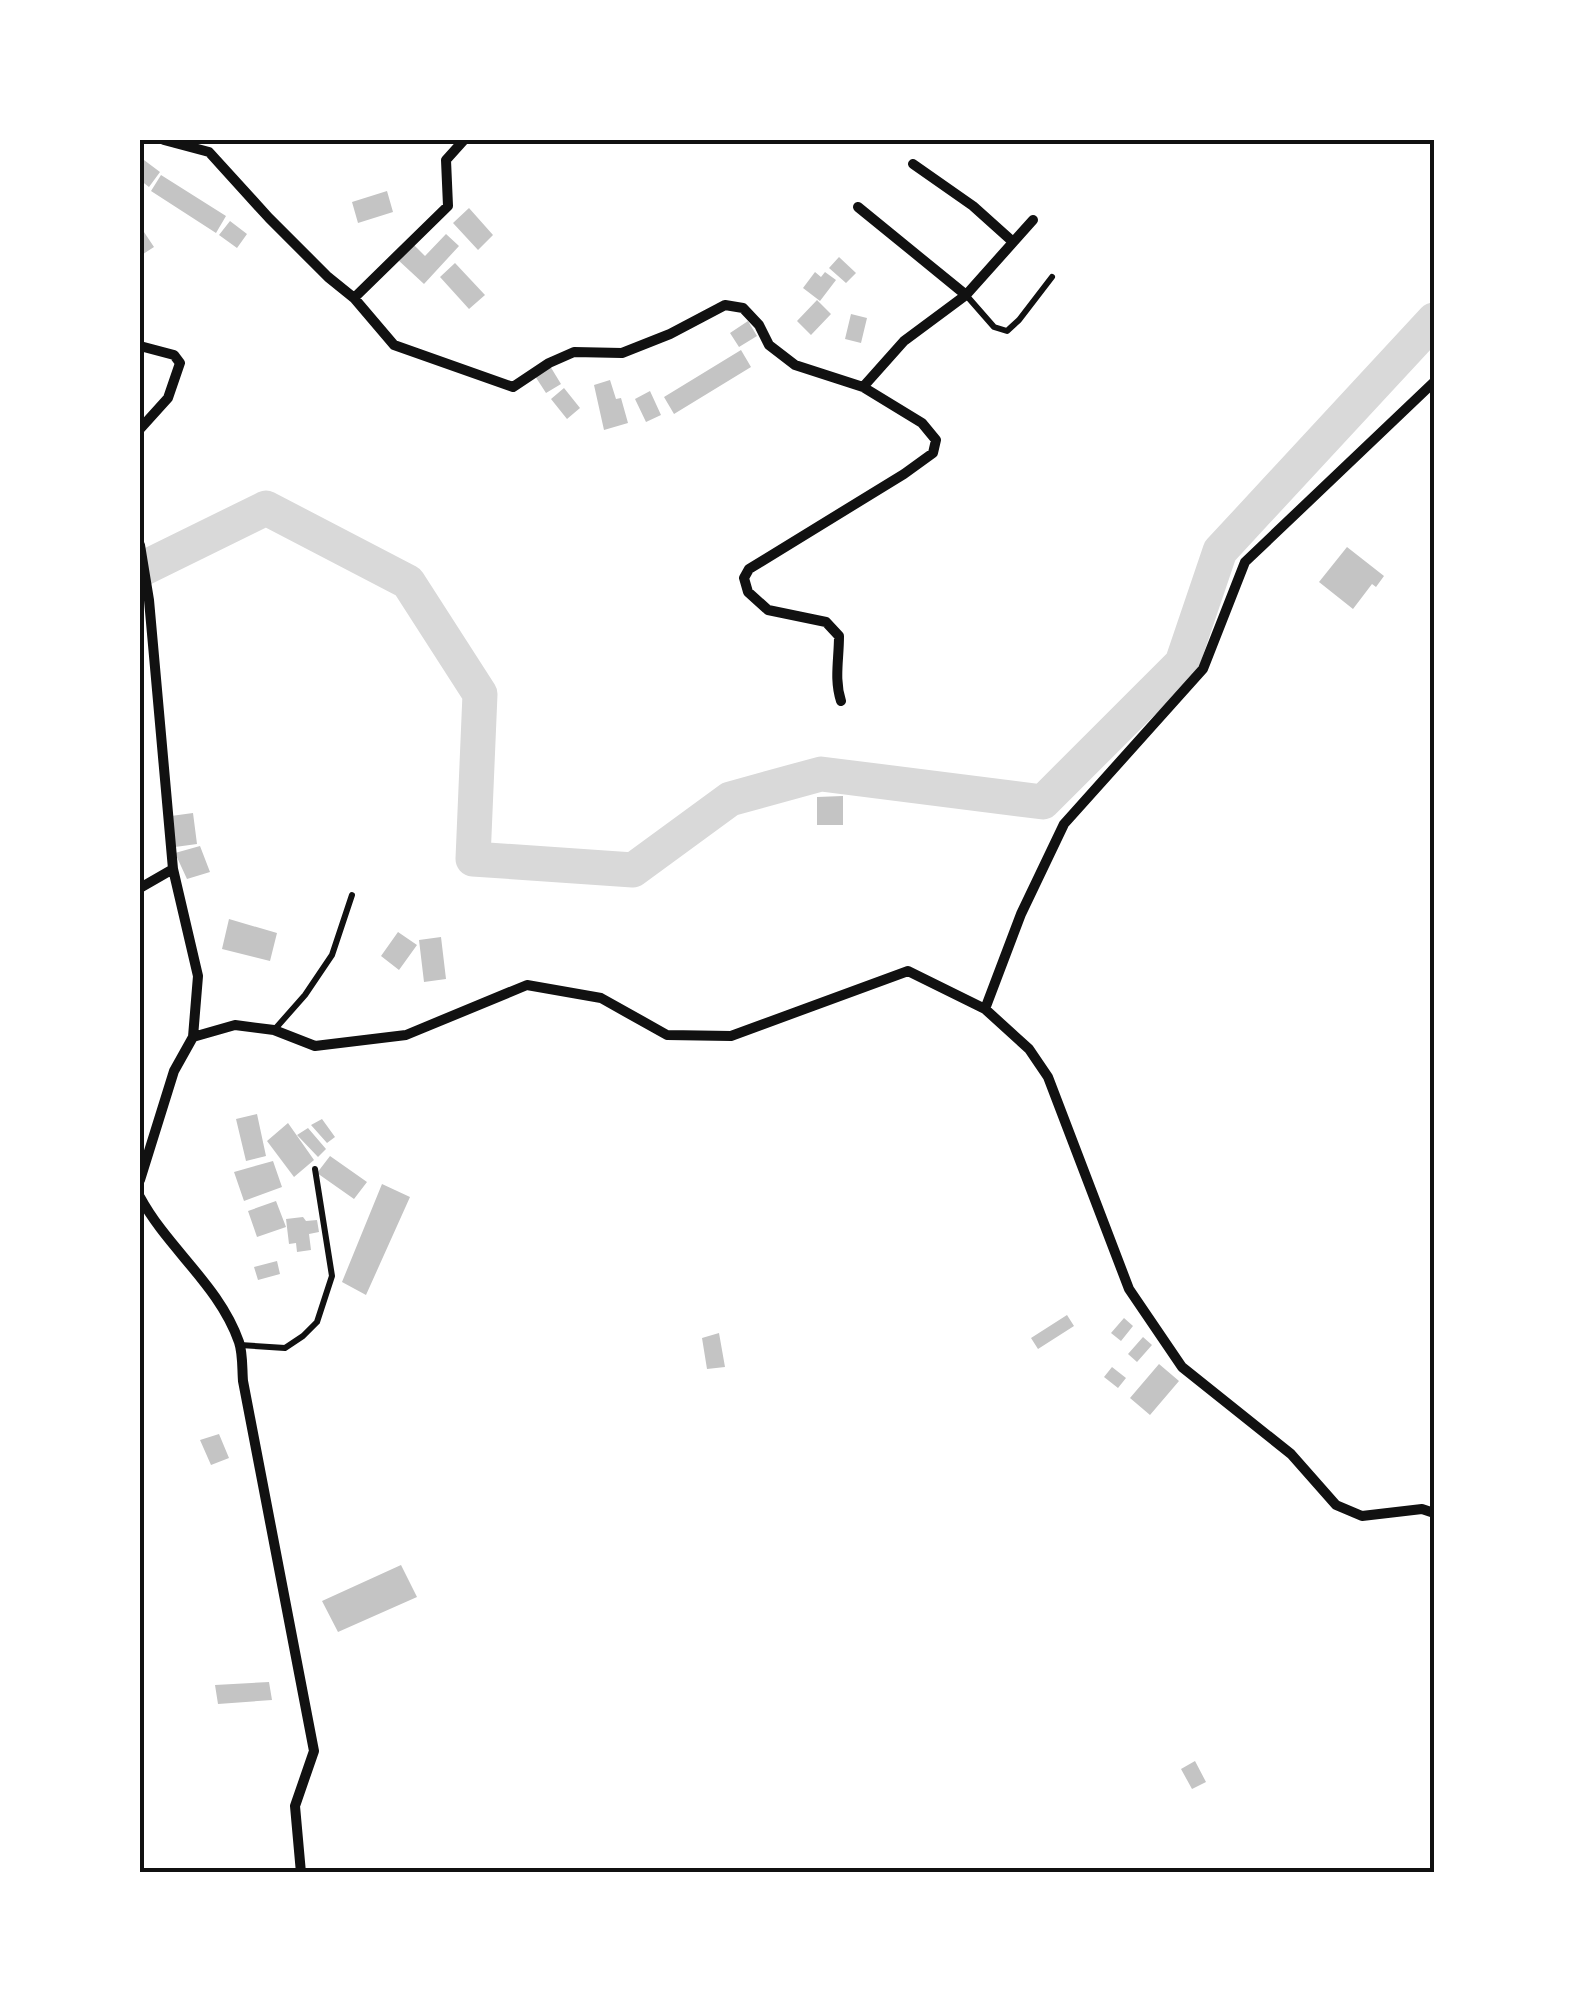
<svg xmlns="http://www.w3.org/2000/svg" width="1574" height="2013" font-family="'Source Sans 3',sans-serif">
<rect width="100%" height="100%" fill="#fff"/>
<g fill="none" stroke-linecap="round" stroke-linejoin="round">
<path stroke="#d9d9d9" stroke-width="35" d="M140,570l126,-62 142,74 72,112 -7,165 160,11 97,-71 91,-25 222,28 139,-139 38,-112 214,-231"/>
</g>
<path fill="#c4c4c4" d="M140,157l20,15 -11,15 -9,-7z
M161,175l65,41 -10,17 -65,-42z
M387,191l6,21 -35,11 -6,-21z
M469,208l24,27 -15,15 -25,-27z
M230,221l17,13 -10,14 -18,-13z
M140,226l14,21 -14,9z
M446,234l13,12 -35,38 -27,-25 15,-16 13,13z
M839,257l17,16 -10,10 -17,-15z
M455,263l30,32 -16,14 -29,-32z
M815,272l6,5 4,-5 11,8 -16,21 -17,-13z
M817,300l14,14 -20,21 -14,-14z
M851,314l16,4 -6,25 -16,-4z
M748,321l9,15 -18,11 -9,-14z
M741,350l10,17 -77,47 -10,-17z
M550,366l11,18 -15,9 -11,-17z
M610,380l6,19 5,-1 7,25 -24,7 -10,-45z
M564,388l16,20 -13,11 -16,-20z
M650,391l11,24 -15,7 -11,-23z
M1347,547l37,29 -8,11 -4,-3 -19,25 -34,-27z
M843,796v29h-26v-28z
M193,813l4,31 -22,3 -4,-31z
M200,846l10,26 -23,7 -12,-26z
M229,919l48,14 -7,28 -48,-12z
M398,932l19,13 -18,25 -18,-14z
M441,937l5,42 -22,3 -5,-42z
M257,1114l9,42 -20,5 -10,-42z
M322,1119l13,18 -8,6 -16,-18z
M288,1123l26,37 -20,17 -27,-36z
M308,1128l18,21 -8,8 -21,-22z
M330,1156l37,26 -13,17 -37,-26z
M273,1161l9,26 -38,14 -10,-29z
M382,1184l28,13 -44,98 -24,-13z
M276,1201l10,26 -29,10 -9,-26z
M303,1217l3,4 11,-1 2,12 -10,2 2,16 -14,2 -1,-9 -7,1 -3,-25z
M277,1261l3,13 -22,6 -4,-13z
M1067,1315l7,11 -36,23 -7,-11z
M1124,1318l9,8 -12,15 -10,-8z
M719,1333l6,34 -18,2 -5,-31z
M1143,1337l9,8 -15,17 -9,-8z
M1159,1364l20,17 -29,34 -20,-17z
M1112,1367l14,11 -8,10 -14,-11z
M219,1434l10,24 -18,7 -11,-25z
M401,1565l16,32 -79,35 -16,-31z
M269,1682l3,18 -54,4 -3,-19z
M1195,1761l11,21 -14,7 -11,-20z"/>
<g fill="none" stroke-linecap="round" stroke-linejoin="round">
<path stroke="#111" stroke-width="6" d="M966,295l28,32 13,4 12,-11 33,-43
M275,1029l30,-34 27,-40 20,-60
M240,1345l45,3 18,-12 14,-14 15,-46 -17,-107"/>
<path stroke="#111" stroke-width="10" d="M164,140l45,12 60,66 59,59 26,21 94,-92 -2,-46 18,-20
M913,164l60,42 39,35
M858,207l108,88
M354,298l40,47 119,42 36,-24 25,-11 48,1 48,-19 55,-29 18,3 16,17 10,20 26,20 68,22 59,36 14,17 -3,13 -29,21 -155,95 -5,9 4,14 20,18 58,12 13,14c0,24 -5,43 2,65
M140,346l34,9 6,8 -12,35 -28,31
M863,387l41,-46 62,-46 67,-75
M140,545l9,55 24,269 -33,19
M985,1009l44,40 19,28 81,212 53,78 109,87 45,51 26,11 60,-7 12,4
M193,1037l42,-12 39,5 41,16 91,-11 121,-50 74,13 66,37 64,1 177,-65 77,38 36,-95 43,-90 139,-155 42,-107 189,-180
M140,1180l34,-109 19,-34 5,-61 -25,-107
M140,1197c28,52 79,88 99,145 4,12 3,27 4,39l71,370 -19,55 6,67"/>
</g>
<rect width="1574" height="2013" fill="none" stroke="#ffffff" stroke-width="285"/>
<rect x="142" y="142" width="1290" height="1728" fill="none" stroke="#111" stroke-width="4"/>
</svg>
